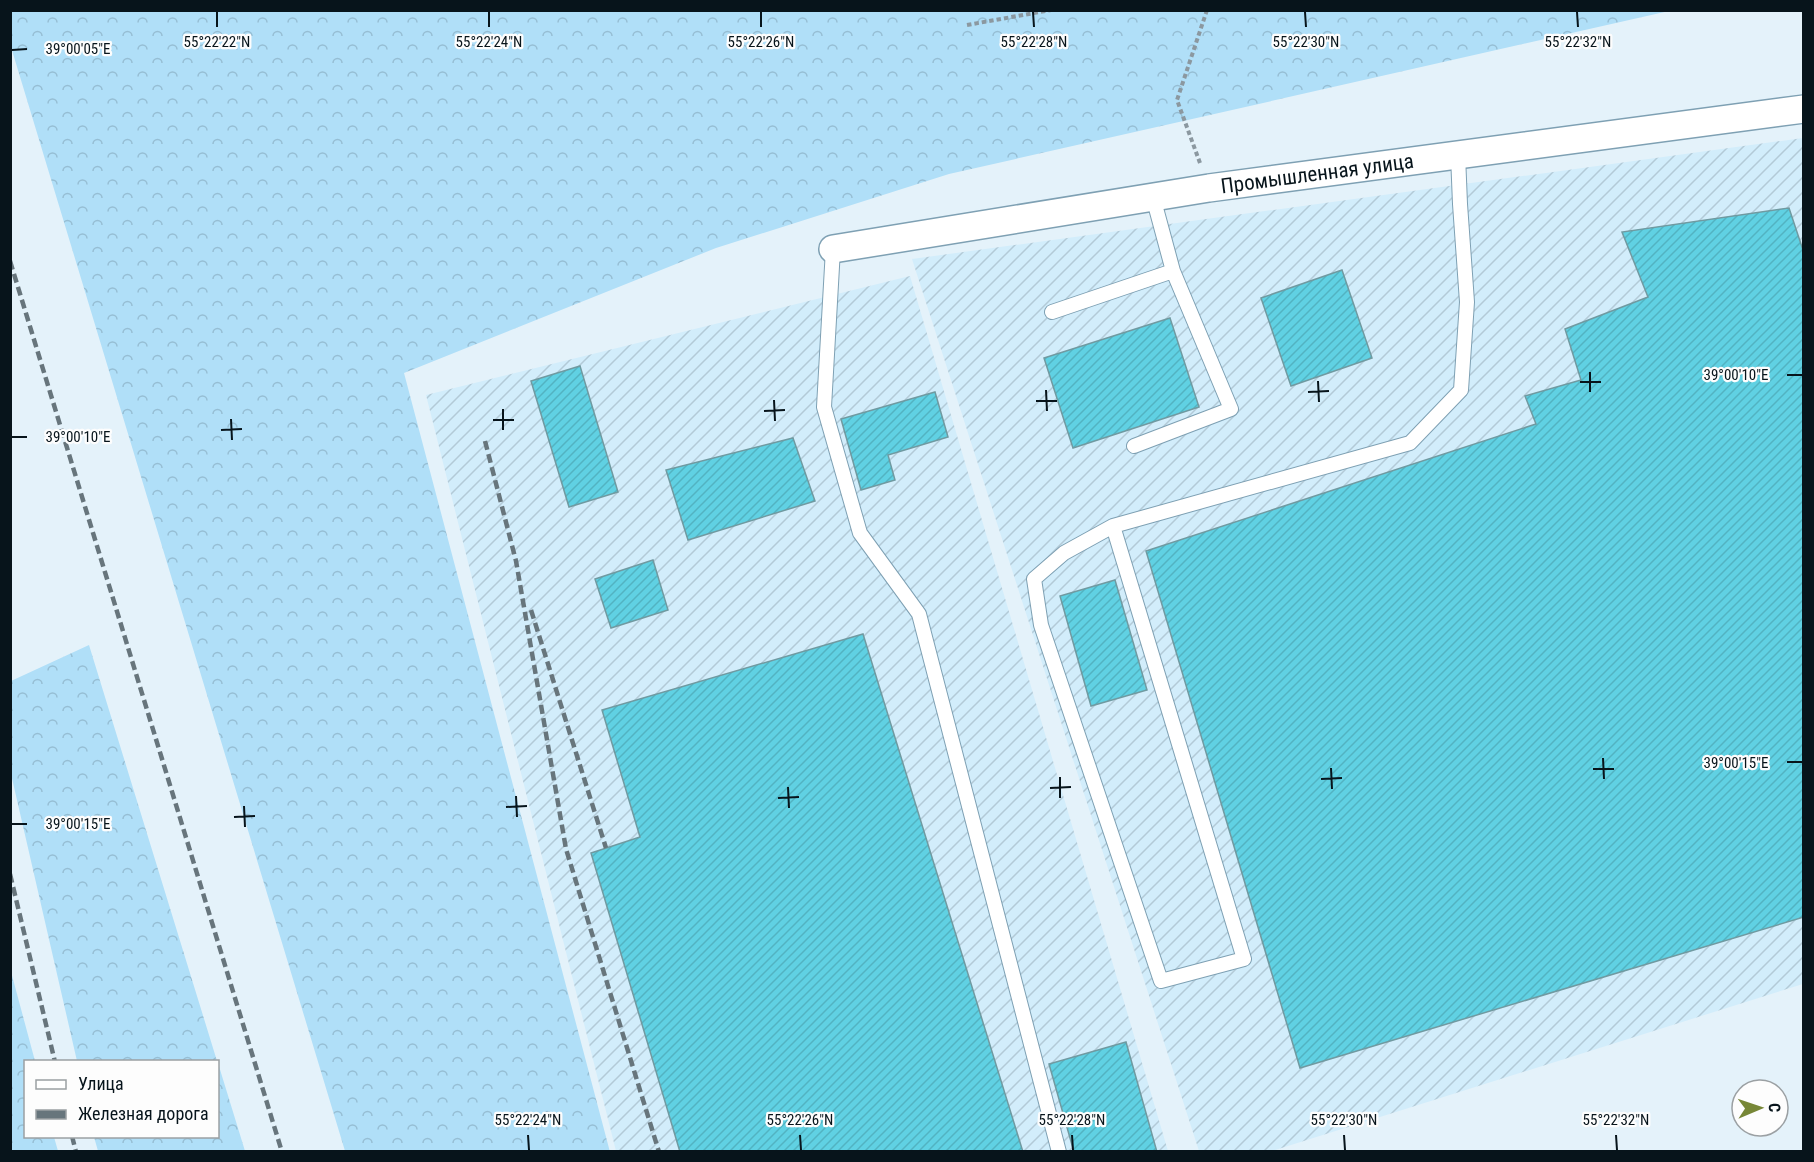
<svg xmlns="http://www.w3.org/2000/svg" width="1814" height="1162" font-family="'Roboto Condensed',sans-serif">
<defs>
<pattern id="industrial-furrows" width="10" height="10" patternUnits="userSpaceOnUse" patternTransform="scale(1.5)"><rect width="10" height="10" fill="#d2edfb"/><path d="M-1 1l2-2M0 10L10 0M9 11l2-2" fill="none" stroke="#b3cad7"/></pattern>
<pattern id="forest-crowns" width="20" height="18" patternUnits="userSpaceOnUse" patternTransform="scale(1.5)"><rect width="20" height="18" fill="#b0dff8"/><path d="M2 6a3 3 0 1 1 6 0M12 15a3 3 0 1 1 6 0" fill="none" stroke="#96bed4"/></pattern>
<pattern id="building-hatch" width="6" height="6" patternUnits="userSpaceOnUse" patternTransform="scale(1.5)"><rect width="6" height="6" fill="#60d1e3"/><path d="M-1 1l2-2M0 6l6-6M5 7l2-2" fill="none" stroke="#52b3c2"/></pattern>
</defs>
<rect width="100%" height="100%" fill="#e4f2fa"/>
<path fill="url(#industrial-furrows)" d="M1803,138v846l-531,167h-73l-287,-892z
M910,276l258,875h-552l-190,-756z"/>
<path fill="url(#forest-crowns)" d="M10,11l1,-1 1658,1 -720,163 -233,74 -312,125 206,779 -265,-1 -334,-1104z
M89,645l128,416h-140l-66,-287 -1,-88 1,-5z
M10,968l25,93 -9,1v74l28,1 4,14h-47z
M218,1063l27,88h-147l-4,-14 124,-1z"/>
<path fill="url(#building-hatch)" stroke="#709aa1" stroke-width="1.5" d="M1789,208l15,45v664l-504,151 -154,-517 390,-127 -11,-28 56,-16 -16,-51 83,-32 -26,-65z
M1342,270l30,88 -81,28 -30,-88z
M1170,318l29,89 -126,41 -29,-90z
M580,366l38,126 -49,15 -38,-126z
M935,392l13,45 -60,18 7,25 -34,10 -20,-71z
M793,438l22,63 -127,39 -22,-70z
M653,560l15,50 -57,18 -16,-49z
M1115,580l32,110 -56,16 -31,-110z
M863,634l160,518h-343l-89,-299 49,-16 -38,-127z
M1126,1042l31,110h-83l-25,-88z"/>
<g fill="none" stroke-linecap="round" stroke-linejoin="round">
<defs>
<path id="lane" d="M833,249l-9,158 36,126 59,81 140,538
M1052,312l121,-41
M1134,446l97,-37 -58,-138 -20,-74
M1113,526l-49,27 -30,26 7,46 120,356 83,-22 -131,-433 297,-83 51,-53 6,-88 -7,-98 -2,-49"/>
<g id="street">
<path id="s1" d="M833,249l376,-61 595,-79"/>
</g>
</defs>
<use href="#lane" stroke="#7ea0b3" stroke-width="16"/>
<use href="#street" stroke="#7ea0b3" stroke-width="30"/>
<path stroke="#8b98a0" stroke-width="4" stroke-dasharray="4.5 3" stroke-linecap="butt" d="M967,25l84,-15
M1200,163l-23,-63 30,-90"/>
<use href="#lane" stroke="#fff" stroke-width="14"/>
<use href="#street" stroke="#fff" stroke-width="27"/>
<path stroke="#67757c" stroke-width="4.5" stroke-dasharray="9 4.5" stroke-linecap="butt" d="M10,261l272,891
M485,441l31,120 50,288 93,303
M531,610l75,238
M10,874l45,188
M72,1136l4,16"/>
</g>
<path fill="none" stroke="#07141b" stroke-width="2" d="M217,12v15M489,12v15M761,12v15M1033,12l1,15M1305,12l1,15M1577,12l1,15M12,50l15,-1M1590,372v20M1787,375h15M1318,381l1,21M1580,382h21M1046,390l1,21M1308,392l21,-1M774,400l1,21M1036,401h21M503,409v21M764,411l21,-1M231,419l1,21M493,420h21M221,430l21,-1M12,437h15M1603,758l1,21M1787,762h15M1331,768l1,21M1593,769h21M1060,777v21M1321,779l21,-1M788,787l1,21M1050,788l21,-1M516,796l1,21M778,798l21,-1M244,806l1,21M506,807l21,-1M234,817l21,-1M12,824h15M528,1135l1,15M800,1135l1,15M1072,1135l1,15M1344,1135l1,15M1616,1135l1,15"/>
<g text-anchor="middle" dominant-baseline="central" stroke-width="4.5" stroke-linejoin="round" paint-order="stroke">
<g font-size="21" fill="#07141b" stroke="#fdfdfd">
<text stroke="none"><textPath href="#s1" startOffset="490">Промышленная улица</textPath></text>
</g>
</g>
<g font-size="15" text-anchor="middle" fill="#07141b" stroke="#fdfdfd" stroke-width="4.5" stroke-linejoin="round" paint-order="stroke">
<text x="217" y="47">55°22'22"N</text>
<text x="489" y="47">55°22'24"N</text>
<text x="761" y="47">55°22'26"N</text>
<text x="1034" y="47">55°22'28"N</text>
<text x="1306" y="47">55°22'30"N</text>
<text x="1578" y="47">55°22'32"N</text>
<text x="78" y="54">39°00'05"E</text>
<text x="1736" y="380">39°00'10"E</text>
<text x="78" y="442">39°00'10"E</text>
<text x="1736" y="768">39°00'15"E</text>
<text x="78" y="829">39°00'15"E</text>
<text x="528" y="1125">55°22'24"N</text>
<text x="800" y="1125">55°22'26"N</text>
<text x="1072" y="1125">55°22'28"N</text>
<text x="1344" y="1125">55°22'30"N</text>
<text x="1616" y="1125">55°22'32"N</text>
</g>
<rect width="1814" height="1162" fill="none" stroke="#07141b" stroke-width="24"/>
<rect x="24" y="1060" width="195" height="78" fill="#fdfdfd" stroke="#9ba0a3" stroke-width="1.5"/>
<rect x="36" y="1080" width="30" height="9" fill="#ffffff" stroke="#9ba0a3" stroke-width="1.5"/>
<text x="78" y="1090" font-size="18" fill="#07141b">Улица</text>
<rect x="36" y="1110" width="30" height="9" fill="#67757c" stroke="#9ba0a3" stroke-width="1.5"/>
<text x="78" y="1120" font-size="18" fill="#07141b">Железная дорога</text>
<g transform="translate(1760 1108) rotate(88)"><circle r="28" fill="#fdfdfd" stroke="#9ba0a3" stroke-width="1.5"/>
<path d="M0-4.5L10 22L0 15L-10 22Z" fill="#778737"/>
<text y="-9" font-size="16" font-weight="bold" text-anchor="middle" fill="#07141b">С</text>
</g>
</svg>
